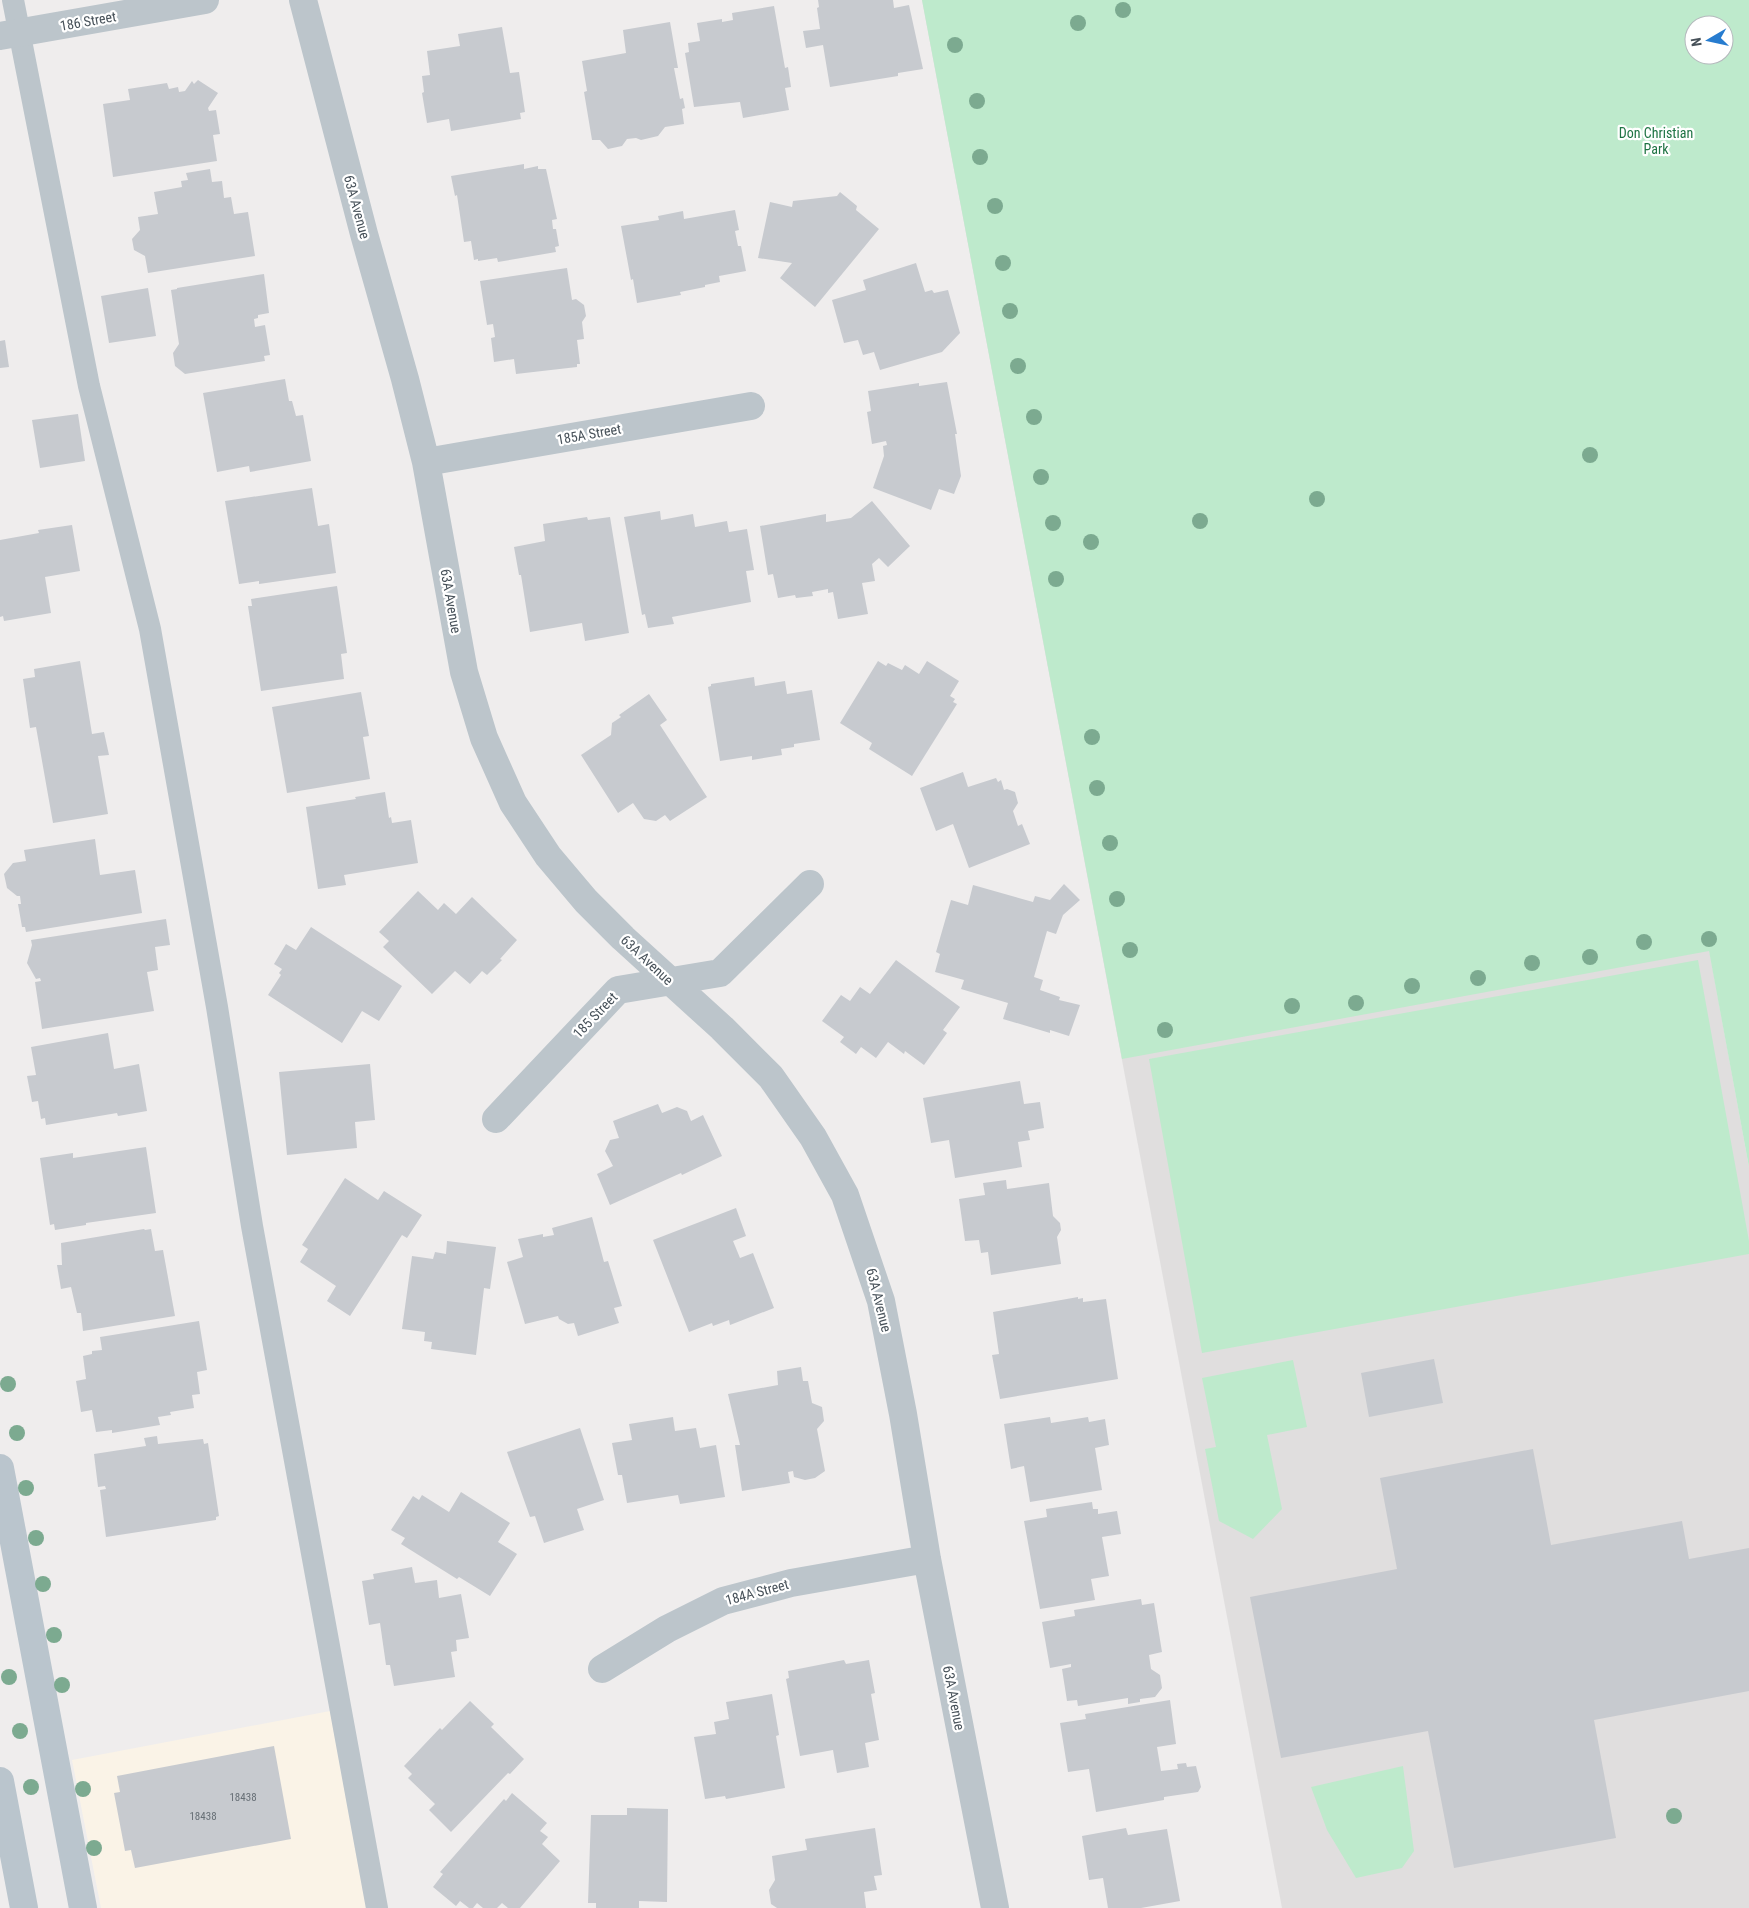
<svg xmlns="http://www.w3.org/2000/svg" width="1749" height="1908" font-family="'Roboto Condensed',sans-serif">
<rect width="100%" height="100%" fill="#efeded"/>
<path fill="#faf3e7" d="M330,1711l36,197h-265l-29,-148z"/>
<path fill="#e0dede" d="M922,0h613l214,1167v741h-467z"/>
<path fill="#beeacc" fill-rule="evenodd" d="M922,0h827v1167l-40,-216 -587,108zM1694,25h30v30h-30z
M1698,960l51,281v13l-547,99 -53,-294z
M1293,1360l14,67 -40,8 15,74 -29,30 -34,-18 -14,-72 11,-2 -14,-69z
M1403,1766l11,85 -12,17 -46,10 -29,-48 -16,-43z"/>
<path fill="#c7cacf" d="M818,0h75l1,8 15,-3 14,64 -25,4v3l-68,11 -7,-42 -17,3 -3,-17 17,-2 -3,-21 2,-1z
M774,6l11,62 3,-1 3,20 -6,1 4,22 -46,8 -3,-16 -46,5 -9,-54 4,-1 -1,-9 12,-2 -3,-18 25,-4v3l11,-2 -1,-7z
M670,22l8,46h-4l6,31 3,-1 2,10 -3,1 2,15 -19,3 -7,9 -17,4 -5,-2 -9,1 -5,7 -14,3 -8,-9h-8l-8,-48 3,-1 -5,-30 44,-8 -3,-23z
M502,27l8,46 9,-1 6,40 -5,1 1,6 -70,12 -2,-12 -22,4 -5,-30 2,-1 -2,-16 8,-1 -3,-24 33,-5 -2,-12z
M198,80l20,13 -10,15 1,3 7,-1 4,24 -7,1 4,26 -104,16 -10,-73 27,-4 -2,-11 39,-6 2,6 9,-2 1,5 6,-1 7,-10 2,3z
M524,164v5l14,-3v3h8l11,50 -5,1 1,9h3l3,17 -4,1 1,5 -58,10 -1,-4 -19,3v-2l-4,1 -3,-19 -7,1 -7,-47 -2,1 -4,-20z
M210,169l2,13 10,-1 2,17 7,-1 3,17 14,-2 7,44 -107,17 -3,-17 -11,-6 -2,-11 8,-9 -2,-13 20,-3 -4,-22 28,-5 -1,-6 7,-1 -2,-7z
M840,192l17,14 -1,4 23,19 -64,78 -35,-29 12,-15 -34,-5 12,-56 22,5 1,-6 44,-5z
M735,210l4,20 -4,1 3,15h3l5,25 -27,5 1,6 -15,3v2l-25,5 1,3 -44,8 -4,-24 -2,1 -10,-54 38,-6 -1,-4 25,-5 1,8z
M916,263l9,29 7,-2 2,3 14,-3 12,43 -18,19 -62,18 -6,-18 -11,3 -5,-15 -14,3 -12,-43 34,-10 -3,-10z
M567,268l5,32 4,-1 8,6 2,11 -4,6 2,17 -7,1 3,24h-3v3l-61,7 -2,-15 -20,3 -3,-24 4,-1 -2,-13 -6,1 -7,-44z
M264,274l5,39 -11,2v3l-4,1 1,8 10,-2 5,30 -6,1 1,5 -80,13 -10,-8 -2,-13 6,-9 -8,-54 6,-1v-1z
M148,288l8,48 -47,7 -8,-47z
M5,340l4,27 -9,1v-27z
M285,379l4,22h3l4,15 7,-1 8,46 -61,11 -1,-6 -32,6 -14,-79z
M947,382l10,52h-2l6,42 -7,18 -15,-5 -8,21 -58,-22 11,-32 -1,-10 4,-1 -1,-4 -14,3 -5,-32 4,-1 -3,-20 51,-8v3z
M78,414l7,47 -45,7 -8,-48z
M312,488l6,38 11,-2 7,49 -77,11v-3l-20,3 -14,-83z
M872,501l38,45 -22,21 -9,-9 -7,6 3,17 -13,2 6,31 -30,5 -5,-27 -5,1v-4l-16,3 1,4 -17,2 -1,-3 -17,3 -5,-24 -5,1 -8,-49 66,-12v8l25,-4z
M660,511l1,9 32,-6 2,13 32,-6 2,11 18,-3 7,41 -8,1 5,31 -79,15 2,7 -26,4 -3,-14 -3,1 -18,-98z
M587,517l1,3 22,-3 19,116 -44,8 -3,-18 -52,9 -9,-57h-2l-5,-28 31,-6 -2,-17z
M72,525l8,46 -35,6 6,36 -47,8 -1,-5 -3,1v-77l39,-7 -1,-3z
M337,586l10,67 -6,1 3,25 -83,12 -13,-85h4l-1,-7z
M80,661l12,73 12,-2 5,23 -11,1 10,58 -55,9 -17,-96 -6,1 -7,-49 12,-2 -1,-8z
M878,661l8,5 2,-3 14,7 3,-5 14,9 8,-13 32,20 -9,15 5,3 -2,3 4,2 -45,72 -43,-27 3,-6 -32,-20z
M754,677l1,9 30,-5 2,13 25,-4 8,50 -26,4v3l-13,2 1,6 -30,5v-4l-32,5 -12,-74 3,-1v-2z
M361,692l8,44 -6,1 7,42 -83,14 -15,-86z
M649,694l18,26 -7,5 47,72 -37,24 -5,-6 -9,6 -12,-2 -11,-16 -15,10 -37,-58 30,-20 1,-12 9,-6 -2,-2z
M963,772l5,15 28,-9 2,4 3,-2 3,10 3,-1 8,3 3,11 -5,8 5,15 4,-2 8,20 -61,24 -16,-44 -17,7 -16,-43z
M385,792l4,26 2,-1 1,6 19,-3 7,43 -74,12 2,10 -28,4 -12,-82 50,-8 -1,-2z
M95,839l5,36 35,-5 7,43 -116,19 -1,-5h-3l-4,-23h3l-1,-8h-3l-10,-8 -3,-14 9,-11 13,-2 -2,-11z
M1064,884l16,16 -17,15 -7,19 -9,-3 -13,46 9,3 -3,10 20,7 -1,3 21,5 -11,31 -19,-6v3l-47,-14 5,-16 -47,-14 3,-9 -29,-8 5,-18 -4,-2 15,-52 17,5 5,-20 60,17 2,-6 15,4z
M418,891l20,19 6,-7 12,11 16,-17 45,43 -17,19 2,1 -15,15 -5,-4 -12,13 -15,-13 -23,23 -49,-47 6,-6 -10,-9z
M166,919l4,26 -15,2 3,23 -11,2 7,39 -112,18 -7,-47 6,-1 -1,-3 -4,1 -9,-16 5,-18 -1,-5z
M311,927l91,59 -23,35 -17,-10 -20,32 -74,-48 13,-20 -2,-2 3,-4 -8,-5 12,-20 10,6z
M896,960l64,47 -17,23 4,3 -23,32 -19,-14 -1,3 -16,-12 -12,16 -15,-11 -5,7 -16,-12 4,-5 -22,-16 19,-26 9,6 10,-14 10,7z
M108,1033l6,36 25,-5 8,47 -29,5 -1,-3 -71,12 -1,-7 -4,1 -3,-18 -6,1 -5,-26 9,-1 -5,-28z
M370,1064l5,56 -20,2 2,26 -70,7 -8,-83z
M1020,1081l4,23 16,-2 4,26 -16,3 2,9 -12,2 4,25 -67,11 -6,-38 -18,3 -8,-45z
M658,1104l4,9 15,-6 10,4 4,10 12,-6 19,41 -40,19 -1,-2 -71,32 -13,-31 16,-8 -8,-15 5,-11 9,-2 -6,-17z
M146,1147l10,66 -70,10v2l-31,5 -1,-6 -4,1 -10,-67 33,-5v5z
M345,1178l33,22 6,-9 38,24 -15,23 -5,-3 -52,81 -23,-15 9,-15 -36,-24 8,-13 -6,-4z
M1006,1180l1,9 42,-6 4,33 7,7 1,7 -4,7 4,27 -70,11 -3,-23 -7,1 -2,-13 -14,1 -6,-42 26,-4 -2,-12z
M736,1208l10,28 -13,5 7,17 13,-5 21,55 -44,17 -1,-5 -16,6 -1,-3 -23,9 -36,-92z
M592,1217l12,45 4,-1 14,45 -8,2 5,15 -41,13 -4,-13 -6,1 -9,-5 -1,-3 -33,8 -18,-62 16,-5 -5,-18 25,-5v3l11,-2 -2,-7z
M144,1229l1,1 6,-1 4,22 8,-1 12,66 -92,15 -2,-18h-4l-6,-26 -10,2 -4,-24h5l-1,-22z
M447,1241l49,6 -6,42 -6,-1 -8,67 -45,-6 1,-7 -8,-1 1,-9 -23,-3 10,-73 21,3 2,-7 11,2z
M1078,1297v2l5,-1v4l23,-3 12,80 -118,20 -8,-44 7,-1 -6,-42z
M199,1321l8,49 -10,2 3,22 -8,1 2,13 -24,4 1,3 -13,2 2,8 -48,8v-3l-16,2 -4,-22 -11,2 -5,-31 10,-2 -3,-23 9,-2v-3l10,-1 -2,-13z
M1434,1359l9,44 -74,14 -8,-44z
M801,1367l2,14h5l4,22 10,4 2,14 -7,8 8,42 -10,7 -10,2 -11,-3 -1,-6 -5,1 2,11 -48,8 -7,-46h5l-12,-51 50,-9 -1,-14z
M673,1417l2,14 21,-3 4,20 16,-3 9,52 -45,7 -2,-9 -51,8 -5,-28h-4l-6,-32 20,-3 -3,-16z
M1050,1417l1,6 37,-6 1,5 16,-3 4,26 -14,3 7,42 -72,12 -6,-36 -13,3 -7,-45z
M580,1428l24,72 -27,9 7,21 -40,13 -9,-27 -5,1 -23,-65z
M157,1436l1,8 45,-5 1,5 4,-1 11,73 -3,1v3l-110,17 -6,-47 6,-1 -1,-3 -7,1 -4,-33 52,-8 -2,-8z
M1533,1449l18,96 131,-24 7,38 60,-11v143l-155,29 22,118 -162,30 -26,-137 -147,27 -31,-161 147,-28 -17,-91z
M461,1492l49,31 -12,19 19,12 -27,42 -31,-19 -2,2 -56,-35 4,-6 -14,-8 22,-34 6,4 3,-5 27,17z
M1092,1502l1,7h5v5l19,-3 4,23 -19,3 7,39 -18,3 4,21 -55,9 -16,-88 23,-4 -1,-8z
M412,1567l3,16 22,-3 2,18 22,-4 8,44 -13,2 1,11 -6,1 4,25 -61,9 -4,-21h-4l-6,-42 -11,2 -7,-44 12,-2 -1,-5z
M1141,1599l1,6 12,-2 8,49 -13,3 2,14 9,6 2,13 -7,9 -15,2v3l-12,2v-6l-50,8 -1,-6 -10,1 -5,-32 9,-2v-3l-21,4 -8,-46 33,-6 -1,-6z
M844,1660l2,4 23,-4 6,33 -4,1 8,46 -14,3 4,24 -32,6 -4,-23 -33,6 -14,-77 3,-1 -1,-7z
M772,1694l7,41 -3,1 9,52 -59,11 -1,-3 -20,3 -11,-62 22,-3 -2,-12 15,-3 -3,-17z
M1170,1700l6,44 -19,3 4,24 17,-2 -1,-5 9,-1 1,4 9,-1 5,21 -3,5 -34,5v3l-68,12 -7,-43 -21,3 -8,-49 26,-4 -1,-5z
M470,1701l24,23 -3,3 33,32 -14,15 -2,-1 -57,59 -22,-22 6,-6 -27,-26 4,-4 -8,-8 36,-38 2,2z
M274,1746l17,93 -156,29 -4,-18 -6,1 -11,-58 6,-1 -3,-16z
M512,1793l35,30 -7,8 8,6 -6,7 18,17 -40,47h-12l-6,-5 -5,5h-14l-6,-5 -4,5h-4l-9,-7 -4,5 -23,-19 10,-13 -3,-2 64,-73 2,2z
M627,1808l41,1 -1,93 -28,-1v7h-43v-5h-8l3,-88h36z
M875,1828l7,47 -8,1 3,14 -13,2 2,16h-89l-6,-4 -2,-14 6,-10 -3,-24 35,-6 -2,-11z
M1126,1828l2,7 39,-6 13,72 -39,7h-33l-5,-30 -14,2 -7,-44z"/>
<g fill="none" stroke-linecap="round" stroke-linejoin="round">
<path stroke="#bcc5cb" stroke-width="22" d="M13,0l76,386 61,243 67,378 35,219 125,682"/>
<path stroke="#bcc5cb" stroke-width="28" d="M303,0l61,234 41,145 21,83 38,210 20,66 29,65 35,53 38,45 37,37 99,90 49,49 42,60 32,58 36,106 22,113 24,145 68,349
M0,36l205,-36
M426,462l325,-56
M496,1119l122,-129 102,-17 90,-89
M602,1669l65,-40 56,-28 68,-18 136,-24"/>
<path stroke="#bac5cd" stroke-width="28" d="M0,1468l83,440
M0,1781l24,127"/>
</g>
<g fill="#7caa90">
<circle cx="1123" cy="10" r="8"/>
<circle cx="1078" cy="23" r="8"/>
<circle cx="955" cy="45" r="8"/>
<circle cx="977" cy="101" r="8"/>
<circle cx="980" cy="157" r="8"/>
<circle cx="995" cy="206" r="8"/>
<circle cx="1003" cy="263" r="8"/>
<circle cx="1010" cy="311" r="8"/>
<circle cx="1018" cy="366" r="8"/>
<circle cx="1034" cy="417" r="8"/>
<circle cx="1590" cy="455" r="8"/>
<circle cx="1041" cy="477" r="8"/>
<circle cx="1317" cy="499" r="8"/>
<circle cx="1200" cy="521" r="8"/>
<circle cx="1053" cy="523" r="8"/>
<circle cx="1091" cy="542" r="8"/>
<circle cx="1056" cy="579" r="8"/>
<circle cx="1092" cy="737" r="8"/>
<circle cx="1097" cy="788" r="8"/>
<circle cx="1110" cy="843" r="8"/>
<circle cx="1117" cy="899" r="8"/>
<circle cx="1709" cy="939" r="8"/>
<circle cx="1644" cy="942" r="8"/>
<circle cx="1130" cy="950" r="8"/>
<circle cx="1590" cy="957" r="8"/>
<circle cx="1532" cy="963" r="8"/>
<circle cx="1478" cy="978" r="8"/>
<circle cx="1412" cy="986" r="8"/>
<circle cx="1356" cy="1003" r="8"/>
<circle cx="1292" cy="1006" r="8"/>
<circle cx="1165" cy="1030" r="8"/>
<circle cx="8" cy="1384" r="8"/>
<circle cx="17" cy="1433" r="8"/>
<circle cx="26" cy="1488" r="8"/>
<circle cx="36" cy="1538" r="8"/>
<circle cx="43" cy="1584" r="8"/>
<circle cx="54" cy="1635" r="8"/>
<circle cx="9" cy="1677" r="8"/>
<circle cx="62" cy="1685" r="8"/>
<circle cx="20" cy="1731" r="8"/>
<circle cx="31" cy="1787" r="8"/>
<circle cx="83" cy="1789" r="8"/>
<circle cx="1674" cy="1816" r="8"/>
<circle cx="94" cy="1848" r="8"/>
</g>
<g text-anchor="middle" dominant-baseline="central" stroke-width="4.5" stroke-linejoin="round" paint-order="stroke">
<g font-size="11" fill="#676f76">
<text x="243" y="1797">18438</text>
<text x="203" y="1816">18438</text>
</g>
<g font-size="14" fill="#475159" stroke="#fff">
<text transform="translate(88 21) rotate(-10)">186 Street</text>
<text transform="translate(357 207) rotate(75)">63A Avenue</text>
<text transform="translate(589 434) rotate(-10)">185A Street</text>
<text transform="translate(451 601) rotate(80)">63A Avenue</text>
<text transform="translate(647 960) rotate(43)">63A Avenue</text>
<text transform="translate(595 1015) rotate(-46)">185 Street</text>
<text transform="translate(879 1300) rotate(76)">63A Avenue</text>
<text transform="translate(757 1592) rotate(-15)">184A Street</text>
<text transform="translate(954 1698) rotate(79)">63A Avenue</text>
</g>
<g font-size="14" fill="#1e7343" stroke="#fff">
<text x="1656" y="133">Don Christian<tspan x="1656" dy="16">Park</tspan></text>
</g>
</g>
<g transform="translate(1709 40) rotate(261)"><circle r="24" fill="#ffffff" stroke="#b5b9bd"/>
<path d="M0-4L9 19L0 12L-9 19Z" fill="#277ccf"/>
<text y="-8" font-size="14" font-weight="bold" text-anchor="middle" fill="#475159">N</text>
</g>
</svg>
